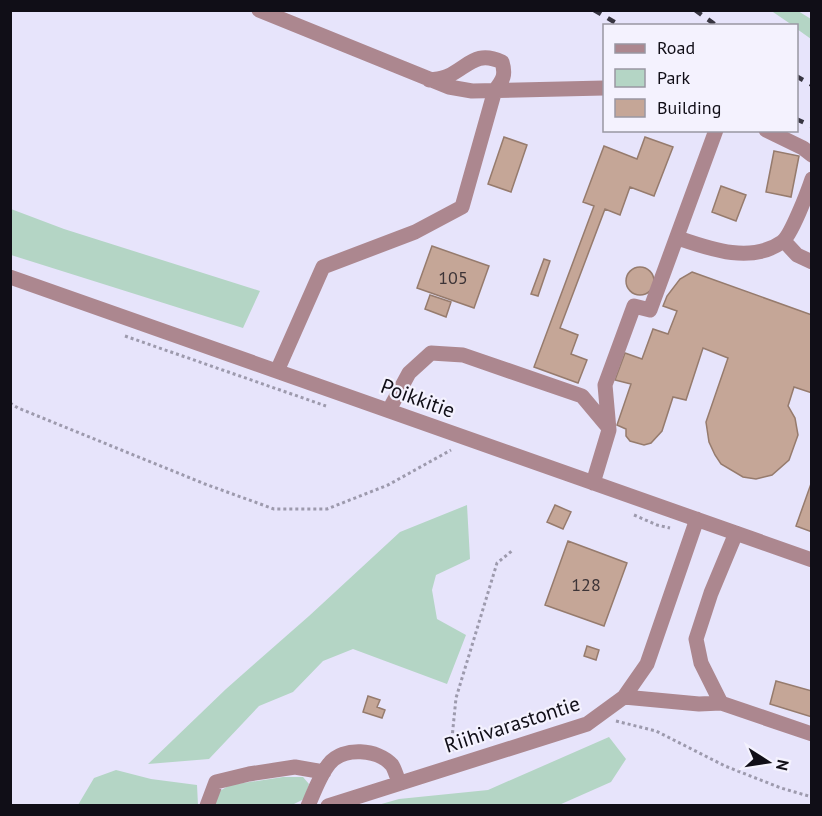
<svg xmlns="http://www.w3.org/2000/svg" width="822" height="816" font-family="'PT Sans',sans-serif">
<rect width="100%" height="100%" fill="#e7e4fb"/>
<path fill="#b4d5c5" d="M775,11h23l13,8v20l-14,-10 -1,-3 -4,-1 -19,-13z
M11,209l53,20 196,62 -17,37 -232,-73z
M467,505l3,54 -34,16 -4,15 5,29 29,16 -19,49 -94,-35 -30,12 -30,31 -34,14 -50,53 -61,5 78,-75 83,-73 91,-84z
M609,737l17,22 -15,23 -52,23h-181l21,-6 89,-9z
M116,770l35,9 46,6 1,20h-120l16,-27z
M283,777h20l6,7 -5,15 -12,6 -80,1 6,-14 12,-7z"/>
<path fill="#c5a697" stroke="#967b6d" stroke-width="1.5" d="M504,137l23,8 -16,47 -23,-8z
M645,137l28,10 -19,49 -24,-9 -10,28 -15,-6 -45,119 18,7 -7,19 16,6 -9,23 -44,-16 60,-161 -11,-4 21,-56 33,13z
M774,151l25,5 -8,41 -25,-5z
M721,186l25,9 -10,26 -24,-9z
M432,246l57,20 -15,42 -57,-20z
M544,259l6,2 -12,35 -7,-2z
M626 281a14 14 0 1 1 28 0a14 14 0 1 1-28 0Z
M692,272l120,43v78l-18,-6 -6,19 7,12 3,17 -9,25 -17,15 -16,4 -13,-2 -22,-13 -6,-9 -6,-13 -3,-20 22,-64 -25,-10 -17,52 -13,-3 -11,34 -11,12 -7,2 -14,-4 -4,-5v-7l-9,-4 14,-41 -16,-4 10,-27 17,6 11,-30 15,5 9,-23 -14,-5 4,-10 13,-17z
M430,295l21,7 -5,15 -21,-8z
M812,481v51l-16,-6z
M555,505l16,7 -8,17 -16,-7z
M568,541l59,22 -23,63 -59,-21z
M587,646l12,4 -3,10 -12,-4z
M776,681l36,10v26l-42,-13z
M368,696l12,4 -3,7 8,3 -3,8 -19,-6z"/>
<g fill="none" stroke-linecap="round" stroke-linejoin="round">
<path stroke="#9d9aad" stroke-width="3" stroke-dasharray="3 3" stroke-linecap="butt" d="M125,336l201,70
M10,403l8,5 187,76 69,25h53l61,-24 63,-35
M634,515l23,10 13,3
M616,721l40,10 69,35 56,22 31,9
M454,751l-2,-13 4,-40 41,-135 16,-13"/>
<path stroke="#ac878f" stroke-width="15" d="M259,10l190,77 23,4 132,-3
M766,130l37,18 9,7
M678,238c32,11 73,26 104,4 9,-6 26,-51 30,-63
M784,241l13,14 15,7
M10,277l802,283
M277,371l46,-104 92,-35 47,-25 33,-117c8,-10 11,-15 7,-28 -26,-12 -33,4 -54,14 -6,3 -13,3 -19,4
M389,410l20,-37 22,-20 32,2 119,41 26,31
M593,483l16,-53 -4,-45 29,-79 16,4 66,-180
M736,533l-25,60 -15,46 5,24 20,40 91,31
M624,697l75,7 22,-1
M207,806l9,-24 33,-8 46,-7 29,5
M308,806c6,-14 12,-31 21,-42 14,-18 49,-15 63,1 3,5 5,12 7,18
M328,806l259,-82 37,-27 23,-33 50,-145"/>
<path stroke="#373541" stroke-width="4.5" stroke-dasharray="8 8" stroke-linecap="butt" d="M594,10l27,16
M695,10l22,16
M796,76l16,9
M796,119l16,7"/>
</g>
<g text-anchor="middle" dominant-baseline="central" stroke-width="4.5" stroke-linejoin="round" paint-order="stroke">
<g font-size="18" fill="#3d3437">
<text x="453" y="277">105</text>
<text x="586" y="584">128</text>
</g>
<g font-size="21" fill="#100e17" stroke="#f4f2fe">
<text transform="translate(418 398) rotate(20)">Poikkitie</text>
<text transform="translate(512 724) rotate(-18)">Riihivarastontie</text>
</g>
</g>
<rect width="822" height="816" fill="none" stroke="#100e17" stroke-width="24"/>
<rect x="603" y="24" width="195" height="108" fill="#f4f2fe" stroke="#9997a2" stroke-width="1.5"/>
<rect x="615" y="44" width="30" height="9" fill="#ac878f" stroke="#9997a2" stroke-width="1.5"/>
<text x="657" y="54" font-size="18" fill="#100e17">Road</text>
<rect x="615" y="69" width="30" height="18" fill="#b4d5c5" stroke="#9997a2" stroke-width="1.5"/>
<text x="657" y="84" font-size="18" fill="#100e17">Park</text>
<rect x="615" y="99" width="30" height="18" fill="#c5a697" stroke="#9997a2" stroke-width="1.5"/>
<text x="657" y="114" font-size="18" fill="#100e17">Building</text>
<g transform="translate(768 762) rotate(102)" stroke="#f4f2fe" stroke-width="4.5" paint-order="stroke">
<path d="M0-4.5L10 22L0 15L-10 22Z" fill="#100e17"/>
<text y="-9" font-size="16" font-weight="bold" text-anchor="middle" fill="#100e17">N</text>
</g>
</svg>
